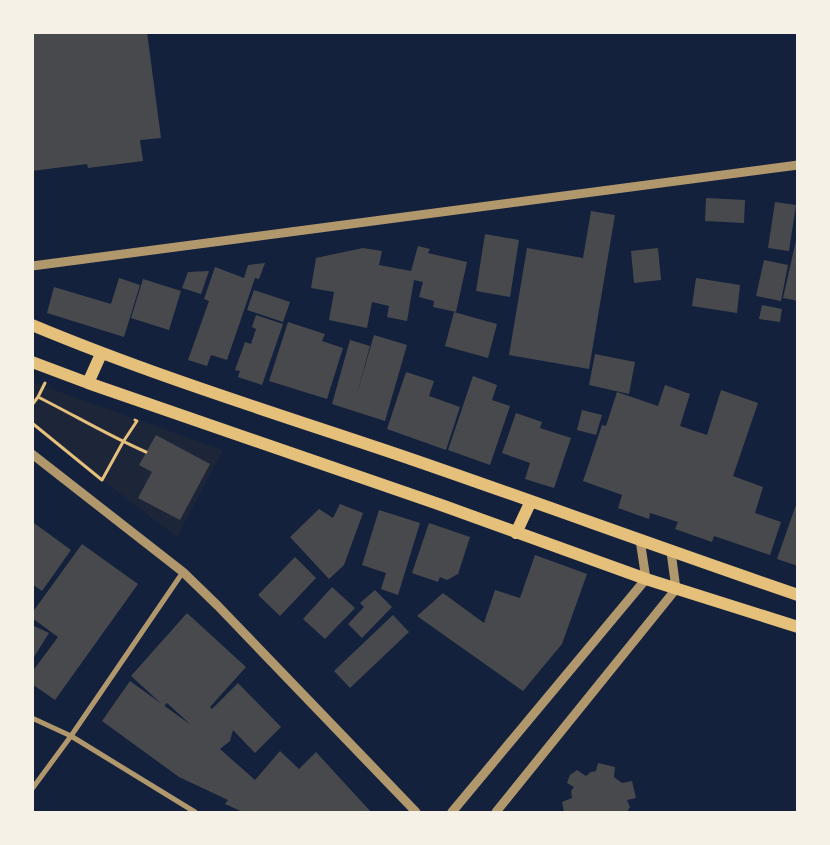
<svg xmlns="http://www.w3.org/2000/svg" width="830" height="845" font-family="Commissioner,sans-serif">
<rect width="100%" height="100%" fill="#14213d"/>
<path fill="#1d2539" d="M32,382l191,68 -46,87 -75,-57 -69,-57z"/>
<path fill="#48494c" d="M32,32h115l14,106 -21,2 3,21 -55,7 -1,-4 -55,7z
M706,198l39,2 -1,23 -39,-2z
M775,202l21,3 -7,46 -21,-3z
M591,211l24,4 -26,154 -80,-14 18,-107 56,10z
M485,234l34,6 -9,57 -34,-6z
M797,236h1v65l-15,-3z
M418,246l12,3 -2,4 39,9 -11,50 -23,-5 1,-6 -15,-4 4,-15 -9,-2 -7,41 -20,-4 2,-11 -17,-4 -5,26 -38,-8 5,-28 -23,-4 5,-30 47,-10 19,3 -3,14 32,6z
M658,248l3,32 -27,3 -3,-32z
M764,260l24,5 -7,36 -25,-5z
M265,263l-6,16 -4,-1 -28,82 -16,-5 -4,11 -19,-6 21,-59 -5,-2 11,-32 29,11 4,-13z
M209,271l-8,23 -19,-6 6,-16z
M119,278l21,7 -16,52 -77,-24 7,-26 57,17z
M696,278l44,7 -3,28 -45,-7z
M143,279l38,12 -12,39 -38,-12z
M254,290l36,12 -7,20 -36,-12z
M762,305l20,4 -2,13 -21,-3z
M454,312l43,12 -9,34 -43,-12z
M256,315l27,9 -21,61 -24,-8 2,-6 -5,-1 10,-28 6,2 5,-15 -4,-2z
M288,322l37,12 -3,7 21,7 -16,51 -58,-18z
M374,335l33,10 -22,76 -53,-17 18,-64 20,6 -14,51z
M595,354l40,8 -6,32 -40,-9z
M406,372l28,9 -5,15 31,11 -14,43 -59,-21z
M473,376l24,9 -5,15 18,6 -20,59 -42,-15z
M665,385l25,9 -10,32 27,9 14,-45 37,13 -25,73 30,11 -8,26 26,9 -11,33 -56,-19 -2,6 -37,-13 3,-7 -28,-9 -1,6 -31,-11 4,-13 -39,-14 19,-56 4,1 11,-34 41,14z
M582,410l20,5 -6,20 -19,-5z
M516,413l26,9 -2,6 31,10 -17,50 -29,-9 5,-16 -28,-10z
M156,435l54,29 -30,56 -42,-22 14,-26 -13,-7z
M797,502h1v64l-21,-7z
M340,504l23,9 -19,52 -15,14 -39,-42 29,-28 14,9z
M379,510l41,13 -22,72 -17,-6 5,-16 -24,-8z
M34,523l37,27 -29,41 -10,-7v-58z
M429,523l41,14 -12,37 -11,6 -7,-3 -2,5 -26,-9z
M82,544l56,40 -83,116 -23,-16v-12l26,-35 -26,-19v-5z
M535,555l52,19 -25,70 -39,47 -106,-75 26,-23 41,30 11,-33 25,8z
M295,557l21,21 -36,38 -22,-21z
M332,587l23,21 -30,31 -22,-20z
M375,590l17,17 -30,31 -14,-14 16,-17 -4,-4z
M187,613l59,54 -36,40 2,2 26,-26 43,44 -26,26 -22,-23 -3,11 -10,8 35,31 25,-29 19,18 17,-17 55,60h-128l-18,-8 3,-4 -49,-23 -77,-56 28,-40 61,44 -24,-22 -3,3 -33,-30z
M393,615l16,17 -59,56 -16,-17z
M32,625l17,8 -17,27z
M598,763l17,4 -1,10 8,6 10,-2 4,17 -9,2 3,7 -3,5h-63l-2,-10 10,-4 -1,-7 3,-4 -7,-4 3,-8 7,-5 9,6 5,-4 5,-1z"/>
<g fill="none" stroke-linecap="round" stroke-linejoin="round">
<path stroke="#e5c07b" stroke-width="3" d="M45,383l-7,14c36,18 71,39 108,55
M32,405l6,-8
M32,423l70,57 21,-38 14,-21 -2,-1"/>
<path stroke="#b1986c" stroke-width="5" d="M32,718l39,18 124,76
M32,789l39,-53 112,-164"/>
<path stroke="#b1986c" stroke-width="9" d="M32,266l766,-101
M32,454l151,118 35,34 198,206
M452,812l194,-233 -6,-39
M496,812l180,-223 -5,-37"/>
<path stroke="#e5c07b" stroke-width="12" d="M32,325c122,51 249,90 373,132 131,45 261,93 393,138
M32,362l56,21 356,123 202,73 152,48
M88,383l13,-29
M516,533l15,-32"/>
</g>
<rect width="830" height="845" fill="none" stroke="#f6f1e7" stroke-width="68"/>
</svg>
